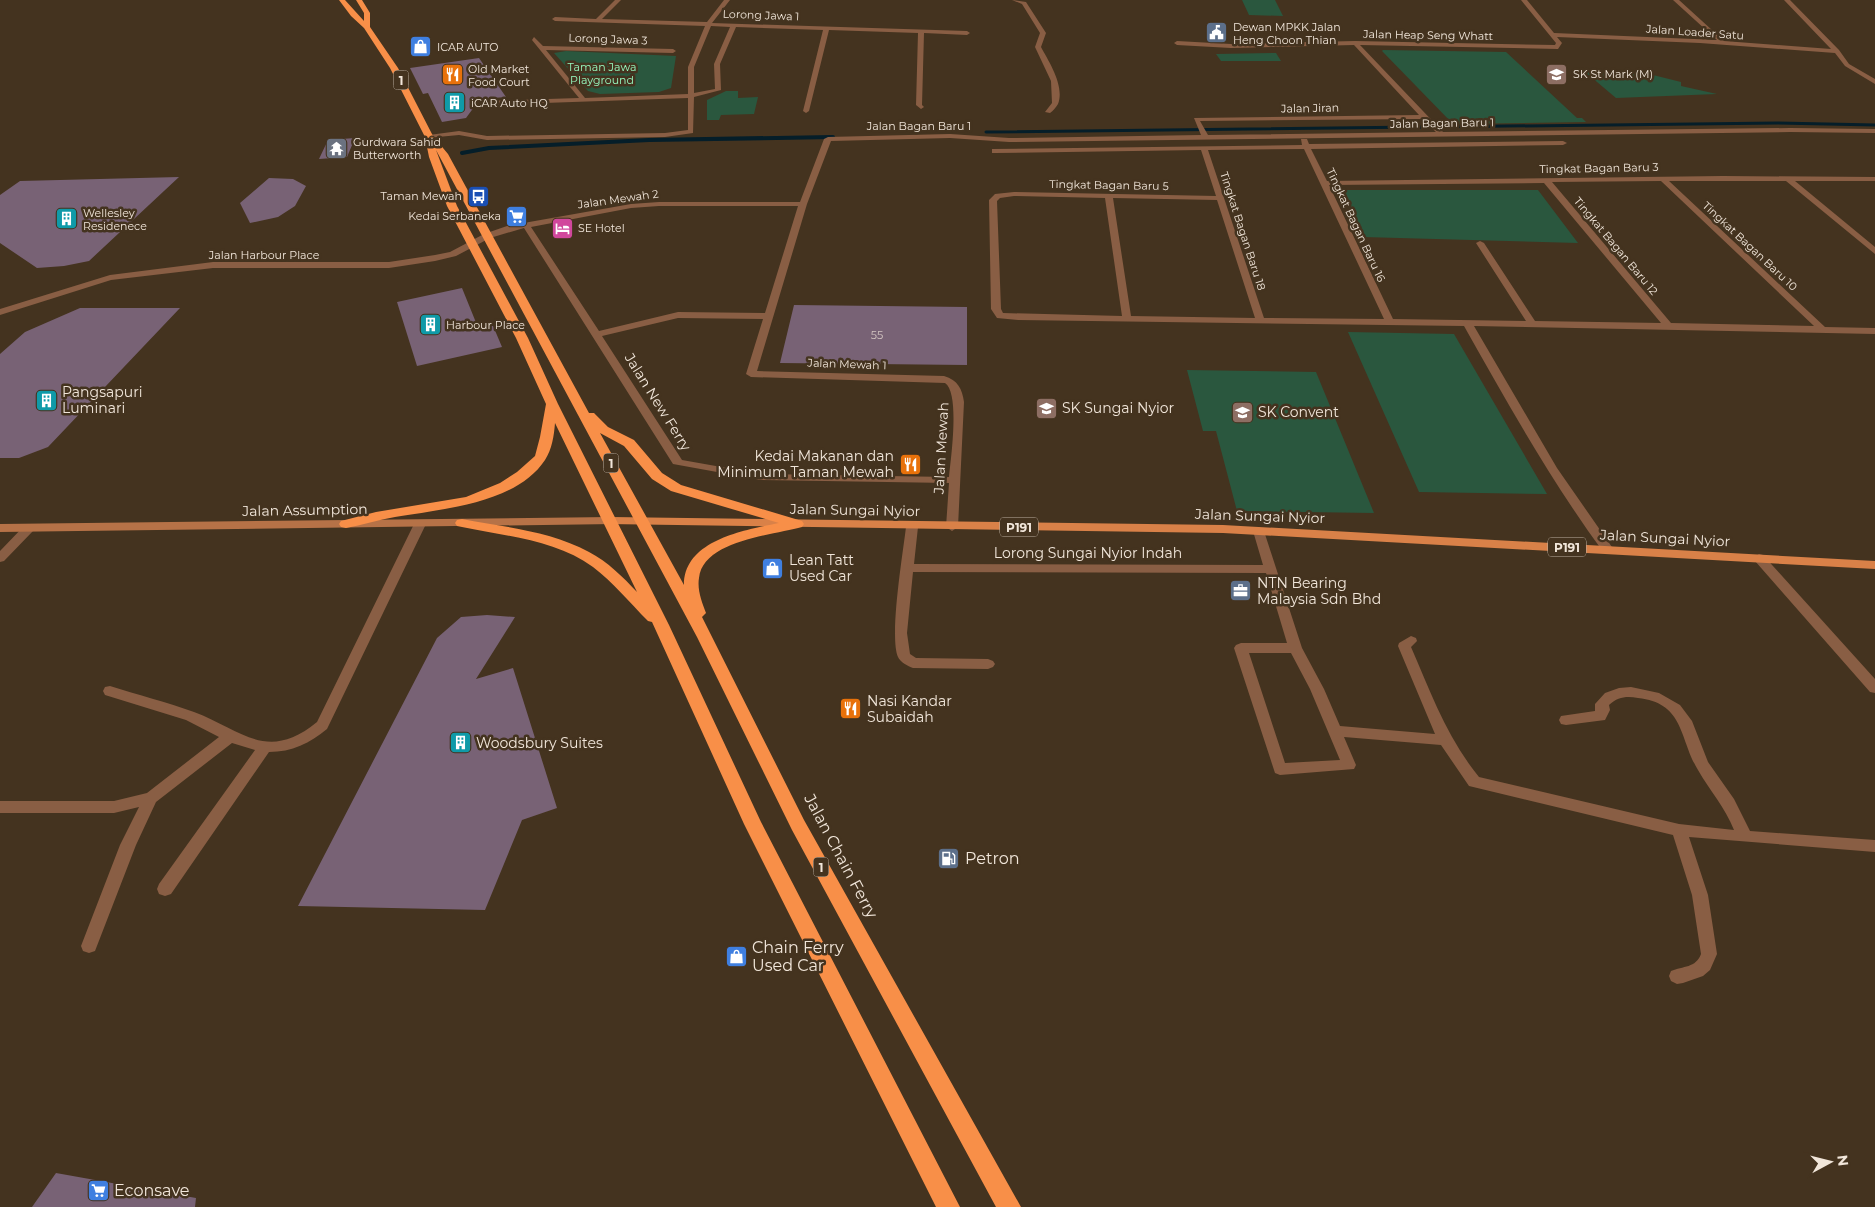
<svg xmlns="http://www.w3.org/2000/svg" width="1875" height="1207" font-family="Montserrat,sans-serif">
<rect width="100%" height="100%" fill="#44331f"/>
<path fill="#2a573e" d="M1242,0h33l8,16 -34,-1z
M1383,50l123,2 71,66h5l4,4 -133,2 -71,-73z
M566,51l110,5 -5,32 -12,4 -59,2 -12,-3 -34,-38z
M1276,53l5,8h-60l-5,-7z
M1584,71l69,4 28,7v4l36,8 -101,4z
M726,91h12v7l20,-1 -4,17 -33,1 -2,5h-12v-20z
M1339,190h199l40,53 -215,-6z
M1348,332l106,2 93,160 -128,-2z
M1187,370l129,2 58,141 -137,-2 -21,-80h-13z"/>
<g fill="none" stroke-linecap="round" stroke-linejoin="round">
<path stroke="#051e29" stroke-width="3" d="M986,132l792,-9 97,2"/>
<path stroke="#051e29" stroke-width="4" d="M462,153l27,-5 160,-8 184,-3"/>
</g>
<path fill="#786275" d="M479,58l27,39 -26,2 -14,19 -24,4 -14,-29 -5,1 -13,-26z
M355,138l-8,19 -28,2 9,-19z
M179,177l-90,84 -25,5 -27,2 -37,-25v-48l20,-14z
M269,178l24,1 13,7 -11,20 -17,11 -28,6 -10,-20z
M462,288l15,37 14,-4 11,26 -85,19 -20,-64z
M794,305l173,2v58l-187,-2z
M80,308h100l-132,139 -29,11h-19v-104l25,-22z
M487,615l28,2 -39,62 37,-11 44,140 -35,12 -37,90 -187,-4 139,-268 24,-21z
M56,1173l140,25 -1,9h-163z"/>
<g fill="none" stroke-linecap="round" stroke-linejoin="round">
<path fill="#895e44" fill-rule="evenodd" d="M615,0h6l-19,19 105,3 17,-22h6l-18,23 255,8 3,2 -3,2 -43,-2 -2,72 2,2 -3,2 -5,-4 2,-72 -89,-3 -20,81 -3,2 -3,-2 20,-81 -87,-3 -16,37 1,26 -27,7 -1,36 -28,4 -178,3 -28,-5 -32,3 -2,-1 4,-2 30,-4 28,5 178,-3 23,-3v-32l-203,7 -3,-2 3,-2 94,-3 -47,-58 2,-3 9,9 130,3 3,2 -3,2 -127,-3 39,48 103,-4v-27l17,-41 -150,-5 -3,-2 3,-2 41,2zM711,26l19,1 -16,37 1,25 -21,4v-26z
M1012,0l14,2 20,31 -5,14c8,15 24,39 17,57 -2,3 -5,7 -8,9l-5,-1 7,-9 -1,-22 -16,-34 5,-14 -18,-29z
M1521,0h6l27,33 163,7 -44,-40h6l45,41 107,8 -47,-49h6l49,50 10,14 26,15v5l-30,-18 -10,-13 -135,-10 -143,-6 5,6 -4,6 -198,-4 83,87 347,-4 85,1v4l-85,-1 -781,10 -59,-4 -119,3 -24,63 -50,167 187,5c14,4 18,13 20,26l-6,125 -6,4 -6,-4 3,-44 -188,-3 -88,-16 -149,-236 -34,10 -34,18 -21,5 -46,7h-176l-102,12 -111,35v-6l110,-34 103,-13h176l46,-7 15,-3 34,-18 23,-8 124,-22 28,-2h141l24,-63 4,-2 122,-3 59,4 192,-3 -7,-17 225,-3 -65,-70 -123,3 -54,-3 -3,-2 3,-2 54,3 124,-3 200,4 1,-2zM1423,119l13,13 -228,3 -8,-14zM659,206h139l-33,107 -87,-1 -79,19 -68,-104 100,-19zM678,318l85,1 -17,55 5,3 194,6c15,10 6,74 4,94l-188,-3 -79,-14 -80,-124z
M1301,139h6l2,5 254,-3 4,2 -4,2 -252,4 16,32 396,-5 152,1v4h-80l80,66v7l-89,-73h-117l156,146 50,1v6l-401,-8 83,142 57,82 -6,4 -4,-1c-53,-72 -96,-149 -140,-227l-446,-6 -21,-2 -6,-9 -2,-109 6,-6 19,-2 202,4 -15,-46 -206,3h-3v-4l310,-4zM1304,149l80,170 -120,-1 -56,-168zM1661,181l153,145 -143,-3 -119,-141zM1544,183l117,140 -126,-2 -51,-78 -4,-2 -4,2 50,78 -133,-2 -64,-134zM1014,196l91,2 17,118 -119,-3 -2,-4 -4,-108 3,-3zM1113,198l104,2 38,118 -124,-2z
M420,520l6,4 -99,205c-17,14 -35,23 -58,23l-98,142 -6,2 -6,-2 -2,-5 2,-5 96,-134 -23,-7 -76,59 -20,43 -41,106 -6,2 -6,-2 -2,-5 39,-101 19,-38 -25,6h-114v-12h114l33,-8 72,-56 -33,-17 -81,-25 -2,-4 2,-4 5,-1c28,9 57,16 84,26 48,18 73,51 123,10l97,-198z
M912,523l6,4 -4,37 349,1 -10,-34 2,-3h8l39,120 22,41 16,37 95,8 -37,-88 1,-3 12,-7 5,2 1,3 -6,6c20,46 36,91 68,130l200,47 55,6c-9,-23 -24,-39 -36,-60 -19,-31 -13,-67 -60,-72 -12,-2 -20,-1 -29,7l1,5 -5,10 -39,5 -5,-1 -2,-4 2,-4 34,-5v-7l10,-11 14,-5 12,-1 28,6 21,12 12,16 16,41 26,37 16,32 125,9v12l-186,-15 19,58 9,59 -7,16 -7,6 -20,7 -6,1 -6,-3 -2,-5 2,-5c12,-5 25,-3 30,-17l-9,-59 -19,-60 -204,-49 -28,-41 -97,-8 12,28 -2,4 -74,6 -5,-2 -41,-125 2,-3 5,-2h46l-21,-70 -353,-1 -6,61 3,21 6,4 72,1 5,2 2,3 -2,3 -5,2 -75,-1c-5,-2 -13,-6 -15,-11 -9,-21 5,-104 8,-130zM1249,653h42l19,36 30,71 -55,3z
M29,524l6,4 -2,3 -29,30 -4,1v-11l25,-26z
M1759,554l4,1 112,124v14l-5,-1 -115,-131 -2,-3z"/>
<path fill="#b67247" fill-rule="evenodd" d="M611,517l6,4 -2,3 -615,8v-8z"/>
<path fill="#d98148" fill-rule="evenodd" d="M611,517l612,8 652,36v8l-652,-36 -616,-9 -2,-3z"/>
<path fill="#f88f48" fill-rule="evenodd" d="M339,0h6l19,21v-8l-8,-13h6l8,13v14l28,41 35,68 15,18 141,259h5l14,14 26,13 28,33 19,12 121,36 2,3 -2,3c-28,8 -99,13 -103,51 -2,12 3,24 7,35l-4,4 102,203 217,387h-25l-204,-377 -95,-193 -261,-487 21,56 71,132 30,66 111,221 92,197 199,385h-24l-192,-383 -92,-202 -4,-1c-18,-18 -35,-39 -55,-54 -37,-27 -88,-31 -131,-40l-5,-1 -2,-3 2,-3 5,-1c42,8 89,12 127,33 19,10 34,25 48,40l-82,-169c-1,13 -3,26 -10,37 -29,44 -103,49 -150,57 -17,3 -33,8 -49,11l-5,-1 -2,-3 2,-3 35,-9 90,-15 34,-14 17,-11 18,-16 5,-19 6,-33 -30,-66 -69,-132 -18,-49 -4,-20 -35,-69 -26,-40 -13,-12zM600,433l24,13 28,33 19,12 108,32c-34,7 -95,17 -95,62z"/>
</g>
<defs>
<symbol id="civic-square" viewBox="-11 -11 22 22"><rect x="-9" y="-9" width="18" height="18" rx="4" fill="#5c6f8a" stroke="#44331f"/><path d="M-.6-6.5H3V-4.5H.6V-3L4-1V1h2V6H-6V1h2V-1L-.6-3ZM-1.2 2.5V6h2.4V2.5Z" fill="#fff"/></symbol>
<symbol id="shop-square" viewBox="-11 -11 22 22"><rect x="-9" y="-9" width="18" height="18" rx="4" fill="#3f7fe0" stroke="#44331f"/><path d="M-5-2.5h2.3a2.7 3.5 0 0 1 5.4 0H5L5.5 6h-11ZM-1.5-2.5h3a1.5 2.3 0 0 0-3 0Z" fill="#fff"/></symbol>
<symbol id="school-square" viewBox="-11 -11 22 22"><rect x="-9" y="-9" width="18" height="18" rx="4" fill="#8d6e63" stroke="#44331f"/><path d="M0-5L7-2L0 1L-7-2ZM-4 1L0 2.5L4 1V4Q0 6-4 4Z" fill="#fff"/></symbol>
<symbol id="restaurant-square" viewBox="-11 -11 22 22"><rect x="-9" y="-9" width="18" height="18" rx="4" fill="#e8710a" stroke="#44331f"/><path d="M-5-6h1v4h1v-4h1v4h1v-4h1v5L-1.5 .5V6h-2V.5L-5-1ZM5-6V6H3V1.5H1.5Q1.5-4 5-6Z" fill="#fff"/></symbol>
<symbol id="building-square" viewBox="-11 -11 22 22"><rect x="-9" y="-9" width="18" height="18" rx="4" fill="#0f9aa8" stroke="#44331f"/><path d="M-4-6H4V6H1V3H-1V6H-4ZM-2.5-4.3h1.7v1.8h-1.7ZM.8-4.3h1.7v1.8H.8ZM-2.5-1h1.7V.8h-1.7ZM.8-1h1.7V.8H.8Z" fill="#fff"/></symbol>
<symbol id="temple-square" viewBox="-11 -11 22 22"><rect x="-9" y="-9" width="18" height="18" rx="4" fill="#6b7280" stroke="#44331f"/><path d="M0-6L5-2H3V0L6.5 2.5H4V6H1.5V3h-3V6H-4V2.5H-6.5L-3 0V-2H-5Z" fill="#fff"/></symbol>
<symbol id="bus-square" viewBox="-11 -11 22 22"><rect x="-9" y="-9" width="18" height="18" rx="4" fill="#1a4fb4" stroke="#44331f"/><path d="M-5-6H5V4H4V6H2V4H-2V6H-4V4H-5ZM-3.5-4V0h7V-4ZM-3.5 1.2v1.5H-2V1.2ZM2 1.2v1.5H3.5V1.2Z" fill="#fff"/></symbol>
<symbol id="supermarket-square" viewBox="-11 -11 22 22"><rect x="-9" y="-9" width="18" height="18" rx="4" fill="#3f7fe0" stroke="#44331f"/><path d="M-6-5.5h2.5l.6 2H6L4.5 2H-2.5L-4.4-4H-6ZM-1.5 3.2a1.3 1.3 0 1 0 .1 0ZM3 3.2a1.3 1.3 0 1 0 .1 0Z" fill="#fff"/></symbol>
<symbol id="hotel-square" viewBox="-11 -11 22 22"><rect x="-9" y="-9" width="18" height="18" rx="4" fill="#d1479c" stroke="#44331f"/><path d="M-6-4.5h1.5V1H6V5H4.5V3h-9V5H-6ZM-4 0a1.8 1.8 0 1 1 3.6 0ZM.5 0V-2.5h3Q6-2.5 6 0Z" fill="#fff"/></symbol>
<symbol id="office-square" viewBox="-11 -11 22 22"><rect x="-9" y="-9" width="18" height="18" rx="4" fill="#5c6f8a" stroke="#44331f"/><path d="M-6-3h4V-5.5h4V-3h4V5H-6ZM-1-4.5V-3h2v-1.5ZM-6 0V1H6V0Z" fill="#fff"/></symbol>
<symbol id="fuel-square" viewBox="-11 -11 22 22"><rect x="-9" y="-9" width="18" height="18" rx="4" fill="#5c6f8a" stroke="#44331f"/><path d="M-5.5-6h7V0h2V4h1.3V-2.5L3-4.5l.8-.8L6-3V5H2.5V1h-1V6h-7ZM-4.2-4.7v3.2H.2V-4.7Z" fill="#fff"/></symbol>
</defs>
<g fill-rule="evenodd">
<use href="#civic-square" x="1204" y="20" width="25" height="25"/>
<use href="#shop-square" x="408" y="34" width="25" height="25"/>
<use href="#school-square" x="1544" y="62" width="25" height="25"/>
<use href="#restaurant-square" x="440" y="62" width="25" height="25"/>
<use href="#building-square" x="442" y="90" width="25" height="25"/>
<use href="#temple-square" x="324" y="136" width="25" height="25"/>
<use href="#bus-square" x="466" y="184" width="25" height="25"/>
<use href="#supermarket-square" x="504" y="204" width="25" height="25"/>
<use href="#building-square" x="54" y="206" width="25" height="25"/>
<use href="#hotel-square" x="550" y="216" width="25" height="25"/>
<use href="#building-square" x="418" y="312" width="25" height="25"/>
<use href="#building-square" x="34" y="388" width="25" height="25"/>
<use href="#school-square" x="1034" y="396" width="25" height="25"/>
<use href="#school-square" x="1230" y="400" width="25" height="25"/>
<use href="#restaurant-square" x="898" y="452" width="25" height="25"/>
<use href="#shop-square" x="760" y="556" width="25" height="25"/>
<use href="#office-square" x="1228" y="578" width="25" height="25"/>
<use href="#restaurant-square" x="838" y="696" width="25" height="25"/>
<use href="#building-square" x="448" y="730" width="25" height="25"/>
<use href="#fuel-square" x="936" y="846" width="25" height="25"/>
<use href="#shop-square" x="724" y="944" width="25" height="25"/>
<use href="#supermarket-square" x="86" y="1178" width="25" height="25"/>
</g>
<g text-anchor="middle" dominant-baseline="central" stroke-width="5" stroke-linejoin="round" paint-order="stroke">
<g font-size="11" fill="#f1e6da" stroke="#44331f">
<text transform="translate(761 15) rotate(2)">Lorong Jawa 1</text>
<text transform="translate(1695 32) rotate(4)">Jalan Loader Satu</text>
<text transform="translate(1428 35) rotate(1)">Jalan Heap Seng Whatt</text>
<text transform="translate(608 39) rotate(2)">Lorong Jawa 3</text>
<text transform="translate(1310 108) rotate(-1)">Jalan Jiran</text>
<text transform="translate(1442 123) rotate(-1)">Jalan Bagan Baru 1</text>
<text x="919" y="126">Jalan Bagan Baru 1</text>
<text transform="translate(1599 168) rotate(-1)">Tingkat Bagan Baru 3</text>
<text transform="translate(1109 185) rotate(1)">Tingkat Bagan Baru 5</text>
<text transform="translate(618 199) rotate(-8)">Jalan Mewah 2</text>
<text transform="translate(1356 225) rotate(65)">Tingkat Bagan Baru 16</text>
<text transform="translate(1243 231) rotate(72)">Tingkat Bagan Baru 18</text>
<text transform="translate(1616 246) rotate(50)">Tingkat Bagan Baru 12</text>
<text transform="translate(1750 246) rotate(43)">Tingkat Bagan Baru 10</text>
<text x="264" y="255">Jalan Harbour Place</text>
<text transform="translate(847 364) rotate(2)">Jalan Mewah 1</text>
</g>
<g font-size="11" fill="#f1e6da" stroke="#44331f" text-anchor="start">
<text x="1233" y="27">Dewan MPKK Jalan<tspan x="1233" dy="13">Heng Choon Thian</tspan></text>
<text x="437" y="47">ICAR AUTO</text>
<text x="468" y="69">Old Market<tspan x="468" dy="13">Food Court</tspan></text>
<text x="1573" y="74">SK St Mark (M)</text>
<text x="471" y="103">iCAR Auto HQ</text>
<text x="353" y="142">Gurdwara Sahid<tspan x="353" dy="13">Butterworth</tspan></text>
<text x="462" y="196" text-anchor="end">Taman Mewah</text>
<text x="83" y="213">Wellesley<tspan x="83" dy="13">Residenece</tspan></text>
<text x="501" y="216" text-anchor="end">Kedai Serbaneka</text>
<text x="578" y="228">SE Hotel</text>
<text x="446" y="325">Harbour Place</text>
</g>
<g font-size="11" fill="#97fac1" stroke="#44331f">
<text x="602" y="67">Taman Jawa<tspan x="602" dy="13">Playground</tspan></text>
</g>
<g font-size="11" fill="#d3c5c1">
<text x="877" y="335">55</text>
</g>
<g fill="#44331f" stroke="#bdb0a2" stroke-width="1">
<rect x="393.5" y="70.5" width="15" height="19" rx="4"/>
<rect x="603.5" y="453.5" width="15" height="19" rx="4"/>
<rect x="1000" y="517.5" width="38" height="19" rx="4"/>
<rect x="1548" y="537.5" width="38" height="19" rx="4"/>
<rect x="813.5" y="857.5" width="15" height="19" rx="4"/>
</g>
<g font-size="12" font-weight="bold" fill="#f1e6da">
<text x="401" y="80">1</text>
<text x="611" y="463">1</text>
<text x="1019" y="527">P191</text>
<text x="1567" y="547">P191</text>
<text x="821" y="867">1</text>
</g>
<g font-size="14" fill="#f1e6da" stroke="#44331f" text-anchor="start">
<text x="62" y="392">Pangsapuri<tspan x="62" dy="16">Luminari</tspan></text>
<text x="1062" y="408">SK Sungai Nyior</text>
<text x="1258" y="412">SK Convent</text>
<text x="894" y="456" text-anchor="end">Kedai Makanan dan<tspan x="894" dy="16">Minimum Taman Mewah</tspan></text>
<text x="789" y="560">Lean Tatt<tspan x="789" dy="16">Used Car</tspan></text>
<text x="1257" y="583">NTN Bearing<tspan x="1257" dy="16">Malaysia Sdn Bhd</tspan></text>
<text x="867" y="701">Nasi Kandar<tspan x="867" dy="16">Subaidah</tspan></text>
<text x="476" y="743">Woodsbury Suites</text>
</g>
<g font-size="14" fill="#f1e6da" stroke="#44331f">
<text transform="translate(658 402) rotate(58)">Jalan New Ferry</text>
<text transform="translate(941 448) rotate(-87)">Jalan Mewah</text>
<text transform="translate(305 510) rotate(-1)">Jalan Assumption</text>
<text transform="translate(855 510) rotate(1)">Jalan Sungai Nyior</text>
<text transform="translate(1260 516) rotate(2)">Jalan Sungai Nyior</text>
<text transform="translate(1665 538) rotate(3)">Jalan Sungai Nyior</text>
<text x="1088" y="553">Lorong Sungai Nyior Indah</text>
</g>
<g font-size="16" fill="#f1e6da" stroke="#44331f">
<text transform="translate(841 856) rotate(62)">Jalan Chain Ferry</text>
</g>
<g font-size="16" fill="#f1e6da" stroke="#44331f" text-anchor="start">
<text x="965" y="858">Petron</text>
<text x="752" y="947">Chain Ferry<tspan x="752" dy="18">Used Car</tspan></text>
<text x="114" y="1190">Econsave</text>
</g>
</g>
<g transform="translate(1830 1162) rotate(83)" stroke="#44331f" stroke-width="4" paint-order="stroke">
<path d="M0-4L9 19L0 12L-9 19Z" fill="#f1e6da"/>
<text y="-8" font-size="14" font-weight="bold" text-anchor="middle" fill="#f1e6da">N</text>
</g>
</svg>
